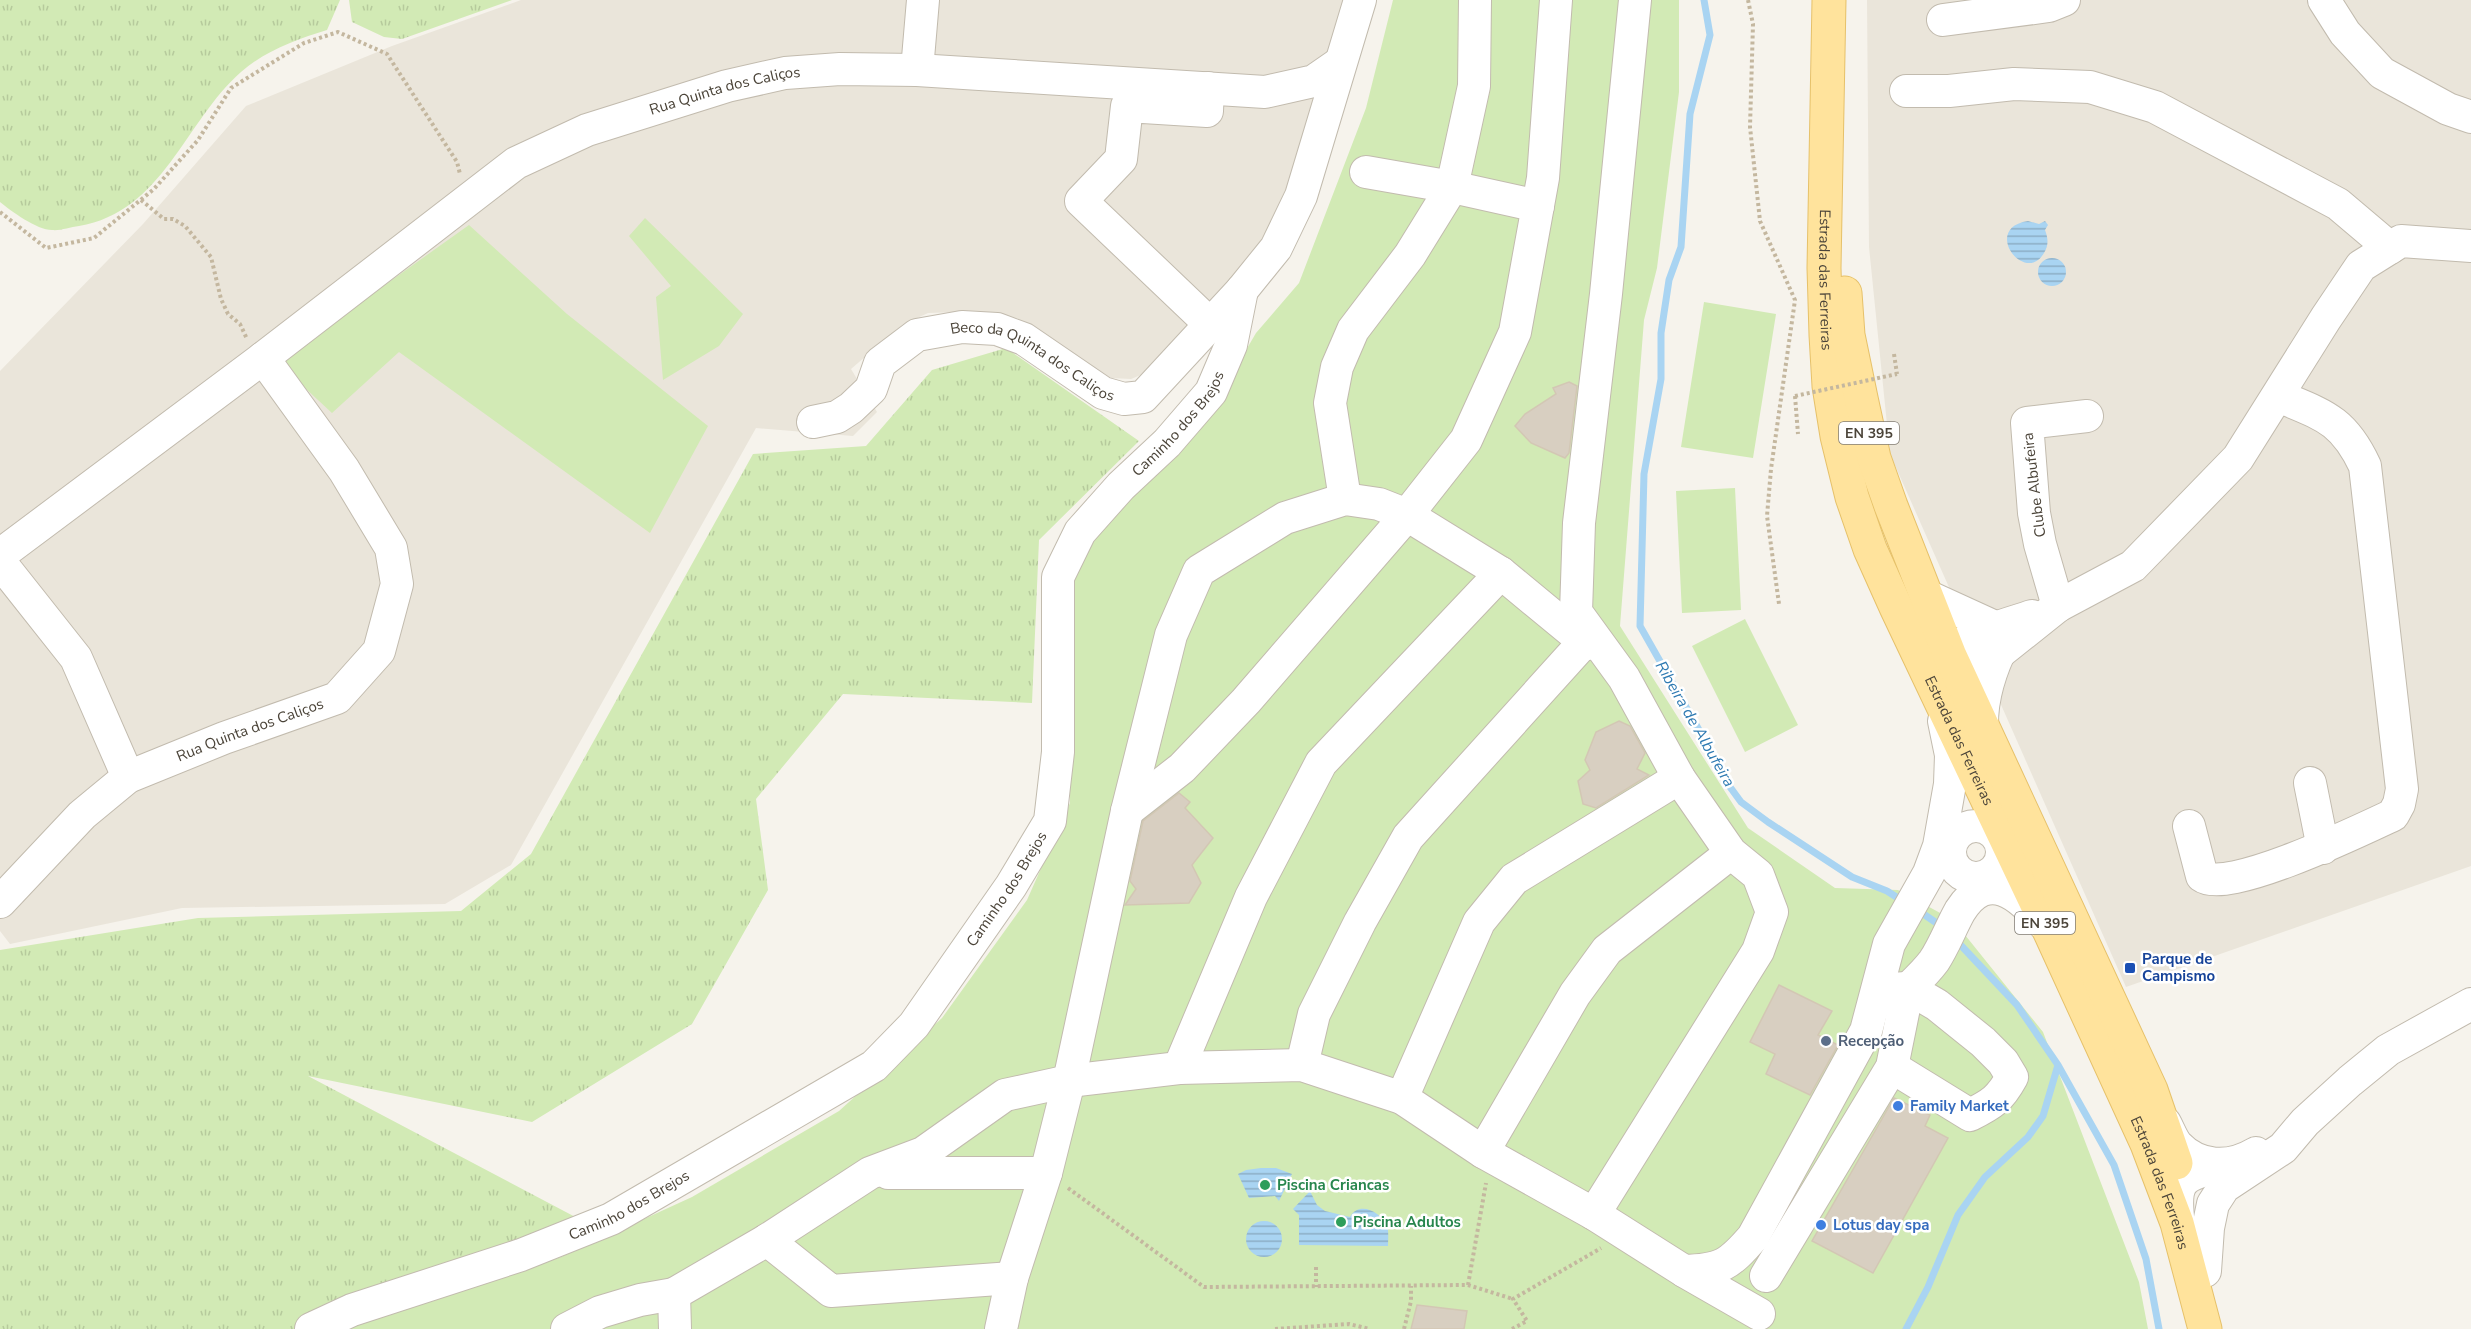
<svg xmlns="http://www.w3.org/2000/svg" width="2471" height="1329" font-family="'Nunito Sans',sans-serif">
<defs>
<pattern id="grass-tufts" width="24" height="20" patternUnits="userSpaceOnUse" patternTransform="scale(1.5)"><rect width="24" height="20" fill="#d2eab5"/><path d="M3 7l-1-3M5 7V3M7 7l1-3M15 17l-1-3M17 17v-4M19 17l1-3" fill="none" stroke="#b6ca9c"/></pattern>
<pattern id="water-rules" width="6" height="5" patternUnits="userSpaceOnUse" patternTransform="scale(1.5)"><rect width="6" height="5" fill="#a9d4f2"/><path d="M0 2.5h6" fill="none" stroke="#8caec5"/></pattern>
</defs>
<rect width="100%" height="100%" fill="#f6f3ec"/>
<path fill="#eae5da" d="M521,0h827l-53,176 -31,77 -116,119 -17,7 -20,-1 -94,-60 -59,-6 -30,1 -26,12 -51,44 26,43 -24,24 -97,-8 -245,437 -66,39 -263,4 -172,36 -10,-13v-560l143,-147 103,-118 146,-60z
M1867,0h604v866l-345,121 -236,-533 -21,-207z"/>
<path fill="url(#grass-tufts)" d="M0,0h340l-13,30c-30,9 -62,21 -86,42 -56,49 -78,140 -162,154 -9,1 -19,5 -27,4 -15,0 -41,-19 -52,-28z
M349,0h163l-110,39 -18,-2 -32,-15z
M1006,348l133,93 -100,99 -7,163 -189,-9 -87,105 12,91 -76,134 -160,98 -224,-46 273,144 -76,26 -210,83h-295v-379l198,-32 263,-7 70,-57 222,-400 113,-8 66,-76z"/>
<path fill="#d2eab5" d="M1393,0h286v92l-22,176 -13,52 -24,306 128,202 87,60 63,2 55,30 90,112 96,250 9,47h-1803l216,-72 131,-60 147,-86 103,-93 85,-118 43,-97 -1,-218 20,-45 118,-123 49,-84 43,-50 67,-175z
M645,218l98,96 -24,32 -56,34 -7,-83 15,-11 -42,-50z
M469,225l98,89 141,112 -58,107 -251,-181 -67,61 -55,-51z
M1704,302l72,12 -23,144 -72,-11z
M1735,488l6,122 -59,3 -6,-122z
M1745,619l53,106 -53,27 -53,-106z"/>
<path fill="url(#water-rules)" d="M2028,221l11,3 6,-3 3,4 -3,5c3,8 4,15 -1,23 -19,33 -63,-25 -16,-32z
M2038 272a14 14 0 1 1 28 0a14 14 0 1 1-28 0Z
M1261,1168h15l16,6 -13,27 -4,-5 -26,2 -11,-24 8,-4z
M1310,1191l7,14 8,6 25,6c9,-17 31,-5 37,9 2,5 1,14 1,20l-89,-1v-30l-6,-6z
M1246 1239a18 18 0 1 1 36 0a18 18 0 1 1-36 0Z"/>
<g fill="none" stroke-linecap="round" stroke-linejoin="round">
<path stroke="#a9d4f2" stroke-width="7" d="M1704,0l6,35 -20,79 -9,133 -12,33 -8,53v46l-17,95 -4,152 63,111 16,35 22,30 27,20 84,55 35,14 17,11
M1916,909l28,19
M2058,1065l56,100 32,94 13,70
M1906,1329l22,-42 30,-72 27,-38 43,-40 15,-21 15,-51 -41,-60 -63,-67"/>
</g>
<path fill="#d8cfc1" stroke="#d3c7b4" stroke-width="1.5" d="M1569,382l8,4 -8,67 -4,5 -34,-15 -16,-17 10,-12 31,-20 -3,-6z
M1619,721l11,5 15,27 -8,16 12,6 -53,33 -13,-4 -5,-23 12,-11 -5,-10 11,-28z
M1179,793l11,9 -5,6 28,30 -21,27 9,18 -12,20 -64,2 11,-16 -6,-8 13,-60z
M1779,985l53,26 -14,24 20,10 -28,50 -44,-21 9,-20 -25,-12z
M1894,1098l36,17 -5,11 23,12 -75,135 -61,-32z
M1417,1305l50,6 -3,18h-53z"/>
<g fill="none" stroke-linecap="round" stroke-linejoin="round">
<defs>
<g id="minor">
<path d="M2324,0l21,33 37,40 66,36 23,8"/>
<path d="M1943,20l106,-14 15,-6"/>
<path d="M917,70l6,-70"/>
<path d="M1208,88l-1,23 -80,-5 -6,53 -40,42 129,123"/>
<path d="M1906,91h43l65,-7 76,3 65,20 183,97 52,44"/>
<path d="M1366,172l86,15 86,19"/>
<path id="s1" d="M813,422l24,-5 14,-9 20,-19 9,-26 37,-28 45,-8 35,2 27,10 79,54 21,6 19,-2 99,-107 34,-42 25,-52 59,-196"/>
<path d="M1345,499l-15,-96 7,-36 16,-37 57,-75 42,-68 22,-101 1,-86"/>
<path id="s2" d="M0,555l263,-197 253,-195 71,-33 140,-44 58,-13 55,-4 77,1 348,22 49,-11 26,-18"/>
<path d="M0,562l76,96 52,119"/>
<path d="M1927,596l70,32"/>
<path d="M2058,606l-18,-62 -6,-31 -7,-90 60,-7"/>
<path d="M1933,645l7,7 20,10 19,-2 20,-7 59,-47 75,-40 105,-108 88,-140 35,-52 40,-25 70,5"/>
<path d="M1941,668c10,-31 62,-42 91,-52"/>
<path d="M1983,736c-4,-27 5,-59 16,-83"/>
<path d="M2310,783l13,65"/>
<path d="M1127,811l55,-43 64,-67 161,-186 59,-75 49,-108 28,-154 13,-178"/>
<circle cx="1976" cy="852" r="26"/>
<path d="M2189,826l13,50c25,19 161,-47 191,-61l6,-11 3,-15 -37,-323c-22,-47 -42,-51 -87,-70"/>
<path id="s3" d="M0,902l82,-87 46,-38 96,-39 113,-40 42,-47 18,-67 -6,-36 -47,-78 -81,-112"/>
<path d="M1889,989l19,-1 29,17 46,37 20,20 9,15c-12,22 -20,27 -42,38l-78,-48"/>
<path d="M1895,1002c13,-14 28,-26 39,-41 10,-15 17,-34 26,-50 28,-44 60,-16 84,13"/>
<path d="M1302,1065l12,-51 46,-92 48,-85 176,-195 -5,-19"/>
<path d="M1179,1068l72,-171 70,-134 180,-190"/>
<path d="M1402,1098l77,-176 35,-43 165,-101"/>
<path d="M2165,1123c4,7 7,16 12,22 22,23 52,24 79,8"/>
<path d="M1483,1152l92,-158 32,-44 124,-97"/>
<path d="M888,1173h158"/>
<path d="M1594,1214l164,-263 14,-39 -14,-37 -27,-22 -52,-75 -55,-100 -48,-66 3,-89 27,-229 29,-294"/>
<path d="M2179,1227c-1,-15 -7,-39 8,-49 8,-6 22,-8 31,-13"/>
<path d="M767,1240l64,51 181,-13"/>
<path d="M1684,1271c37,-1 45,-6 69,-34l113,-206 23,-87 40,-71 10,-27 11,-62 1,-29 -7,-34"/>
<path d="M2205,1271l3,-43 5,-24 11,-17 59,-39 22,-26 45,-41 38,-31 83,-46"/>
<path d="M1766,1276l126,-209 16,-79"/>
<path id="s4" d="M311,1329l41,-19 169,-55 90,-36 263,-153 40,-41 97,-139 39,-65 8,-69v-175l22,-45 41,-46 46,-43 44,-51 20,-47 11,-55"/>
<path d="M567,1329l33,-17 40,-12 34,-6"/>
<path d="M675,1329l-1,-35 93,-54 103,-67 53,-20 82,-58 64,-14 110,-13 123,-3 100,33 81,54 111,62 90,57 75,43"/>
<path d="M1001,1329l11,-51 34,-105 23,-92 58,-270 44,-176 28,-64 86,-53 60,-19 34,5 28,11 94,58 86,71"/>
</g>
<g id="major">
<path id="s5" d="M1829,0l-5,268 2,67 3,51 8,50 15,61 18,52 26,58 147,310 104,227 30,79 28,106"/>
<path d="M1845,293l3,42 13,63 13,60 17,48 59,150 201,434 25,73"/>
</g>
</defs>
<use href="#minor" stroke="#c2bbae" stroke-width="34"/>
<use href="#major" stroke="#e6c16a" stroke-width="35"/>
<path stroke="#c4b79f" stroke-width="4" stroke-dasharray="3 3" stroke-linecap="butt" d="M1748,0l5,24 -3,103 10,94 35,79 -24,169 -4,47 12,88
M141,200l23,19h9l12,7 26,31 10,42 7,15 12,10 7,15
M0,212l46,36 48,-10 60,-49 44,-49 33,-52 73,-45 34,-11 49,22 70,108 3,12
M1894,354l3,20
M1795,396l3,38
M1068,1188l136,99 264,-2 45,14
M1316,1267v20
M1468,1285l18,-102
M1275,1329l74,-5 21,5
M1404,1329l7,-28v-15
M1512,1329l15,-8 -14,-22 88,-51"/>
<use href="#minor" stroke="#fff" stroke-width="32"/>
<use href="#major" stroke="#ffe39c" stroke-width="33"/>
<path stroke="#c4b79f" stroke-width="4" stroke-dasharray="3 3" stroke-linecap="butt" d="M1795,396l102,-22"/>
</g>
<rect fill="#1a4fb4" stroke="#fff" stroke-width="2" x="2124" y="962" width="12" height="12" rx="3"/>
<circle fill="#5c6f8a" stroke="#fff" stroke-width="2" cx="1826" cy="1041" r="6"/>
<g fill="#3f7fe0" stroke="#fff" stroke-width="2">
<circle cx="1898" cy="1106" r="6"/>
<circle cx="1821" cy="1225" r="6"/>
</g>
<g fill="#2e9e5b" stroke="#fff" stroke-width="2">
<circle cx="1265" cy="1185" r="6"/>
<circle cx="1341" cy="1222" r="6"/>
</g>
<g text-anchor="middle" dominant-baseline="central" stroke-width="5" stroke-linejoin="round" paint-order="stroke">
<g fill="#fff" stroke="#817c74" stroke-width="1.5">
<rect x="1839" y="422" width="60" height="22" rx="4.5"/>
<rect x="2015" y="912" width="60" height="22" rx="4.5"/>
</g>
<g font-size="14" font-weight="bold" fill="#4b4439">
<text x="1869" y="433">EN 395</text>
<text x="2045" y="923">EN 395</text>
</g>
<g font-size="15" fill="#4b4439" stroke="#fff">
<text stroke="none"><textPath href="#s2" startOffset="870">Rua Quinta dos Caliços</textPath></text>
<text stroke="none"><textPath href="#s5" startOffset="280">Estrada das Ferreiras</textPath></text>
<text stroke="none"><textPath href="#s1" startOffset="268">Beco da Quinta dos Caliços</textPath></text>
<text stroke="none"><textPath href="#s4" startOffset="1368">Caminho dos Brejos</textPath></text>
<text transform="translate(2034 485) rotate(-97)">Clube Albufeira</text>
<text stroke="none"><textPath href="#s3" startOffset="310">Rua Quinta dos Caliços</textPath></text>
<text stroke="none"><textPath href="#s5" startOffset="766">Estrada das Ferreiras</textPath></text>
<text stroke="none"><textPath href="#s4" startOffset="846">Caminho dos Brejos</textPath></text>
<text stroke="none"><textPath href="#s5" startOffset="1252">Estrada das Ferreiras</textPath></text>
<text stroke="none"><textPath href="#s4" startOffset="342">Caminho dos Brejos</textPath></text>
</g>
<g font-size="15" font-weight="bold" fill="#164399" stroke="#fff" text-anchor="start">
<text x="2142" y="959">Parque de<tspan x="2142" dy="17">Campismo</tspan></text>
</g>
<g font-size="15" font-weight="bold" fill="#4e5e75" stroke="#fff" text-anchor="start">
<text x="1838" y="1041">Recepção</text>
</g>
<g font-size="15" font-weight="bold" fill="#366cbe" stroke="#fff" text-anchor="start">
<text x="1910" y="1106">Family Market</text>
<text x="1833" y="1225">Lotus day spa</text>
</g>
<g font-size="15" font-weight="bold" fill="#27864d" stroke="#fff" text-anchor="start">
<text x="1277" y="1185">Piscina Criancas</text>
<text x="1353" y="1222">Piscina Adultos</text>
</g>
<g font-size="16" font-style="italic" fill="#2e7ab2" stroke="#fff">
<text transform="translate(1695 724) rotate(60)">Ribeira de Albufeira</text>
</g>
</g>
</svg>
